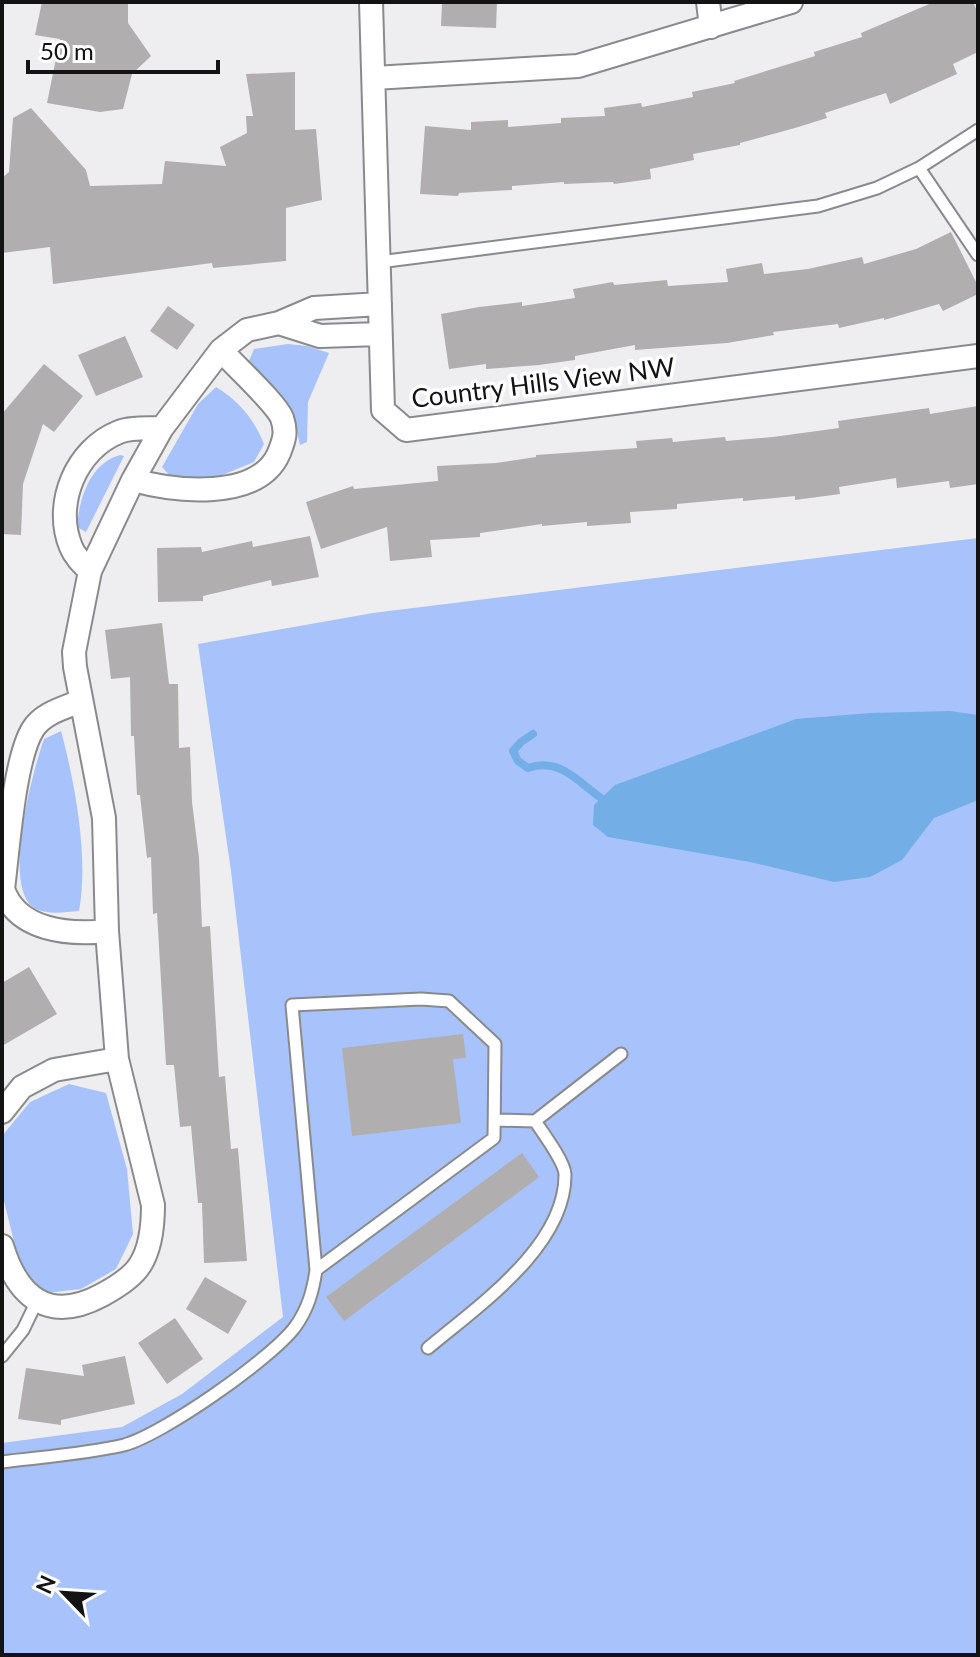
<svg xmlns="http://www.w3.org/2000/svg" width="980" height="1657" font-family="Lato,sans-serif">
<rect width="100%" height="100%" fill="#eeeef0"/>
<path fill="#a8c2fc" d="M288,344l19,2 22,7 -21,49 -1,40 -7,3 -8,-35 -43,-49 5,-12z
M216,387c23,14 38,32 48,57l-10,18 -34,14 -32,3 -19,-4 -7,-8 36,-63z
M120,455l4,1 -38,76 -9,-5c2,-28 13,-64 43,-72z
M978,538v1117h-976v-212l120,-16 60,-33 101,-77 -52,-446 -33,-227 175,-31z
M61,731c14,52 28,127 18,180 -14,1 -30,4 -43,-2 -36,-18 -3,-139 8,-170z
M69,1084l37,9 21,76 6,65 -17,35 -35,20 -35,4 -16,-10 -9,-13 -19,-77v-57l28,-34z"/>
<path fill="#73aee7" d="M950,711l28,4v85l-44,18 -32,42 -32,17 -36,5 -84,-20 -142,-25 -15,-12 1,-20 21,-20 181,-66 75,-6z"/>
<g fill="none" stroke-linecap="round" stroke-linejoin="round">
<path stroke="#73aee7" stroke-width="8" d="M533,734l-12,8 -8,9 5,10 10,7c32,-11 50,14 73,30"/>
</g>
<path fill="#b0aeaf" d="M42,2h86v21l23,33 -19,18 -9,35 -23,3 -53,-9 13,-64 -25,-4z
M442,2h55l-1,26 -55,-2z
M934,2h39l5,11v39l-25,12 4,10 -67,30 -4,-11 -61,20 2,5 -32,10 -55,15v2l-47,9 1,6 -44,9 1,10 -37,5 -1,-2 -49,2v-2l-52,4v4l-53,3 -1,3 -38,-2 5,-68 46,4v-8l37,-2v7l53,-4v-5l44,-2 -1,-8 37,-5 1,4 51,-10 -1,-5 43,-9 -1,-2 81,-25 -1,-4 48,-15 -1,-4z
M295,72v58l21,-1 6,71 -36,8v53l-73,7 -1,-5 -159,21 -3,-37 -48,6v-75l7,-6 4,-54 18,-10 55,62 4,16 72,-2 3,-23 61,5 -6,-19 27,-14 -1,-17h7l-7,-42z
M951,232l27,54v8l-35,17 -4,-7 -55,16v-2l-45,10 -1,-4 -65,8 1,3 -47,8 -92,7v-5l-60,11v4l-36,5 -53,4v-5l-37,5 -8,-55 38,-7 43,-5v4l53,-8 -2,-9 40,-7 1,3 53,-5 1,6 60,-4 -2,-13 36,-6 2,11 44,-5 54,-12 2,7 52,-15z
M168,306l27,19 -18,25 -27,-19z
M125,336l18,41 -47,19 -18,-41z
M44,364l39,32 -29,36 -11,-8 -20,60 -2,51 -19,-1v-120z
M978,406v78l-28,4 -1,-7 -52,7 -1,-10 -57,9 1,7 -45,6v-4l-52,5v-3l-66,6v5l-47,3 1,11 -44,3v-4l-45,4v-2l-62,9v4l-50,3 2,17 -42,4 -3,-34 -66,22 -15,-47 47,-16 1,3 84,-8 -1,-15 59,-3 40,-6v-2l101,-7 -1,-7 36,-3 1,4 52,-5 1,4 47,-4 66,-9 -1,-7 91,-13 1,6z
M310,536l9,41 -47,9 -1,-6 -68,16v5l-45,1 -1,-54 44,-1 1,5 50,-11 1,6z
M162,623l7,61h9l1,64 11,-1 2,55 7,56 3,69 8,-1 9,151 6,-1 6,73 7,-1 9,113 -43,2 -2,-60h-4l-7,-77 -11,1 -6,-62h-8l-9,-152 -4,1 -2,-57 -4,1 -7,-63h-3l-3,-59h-3l-1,-59 -19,2 -6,-49z
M29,967l28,47 -55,32v-63z
M463,1034l3,24 -13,1 8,64 -109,13 -10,-88z
M522,1153l17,24 -195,144 -18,-24z
M205,1277l42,24 -19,33 -42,-25z
M175,1318l28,41 -36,25 -29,-41z
M125,1356l10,48 -74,16v5l-43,-6 8,-51 58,8 -2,-11z"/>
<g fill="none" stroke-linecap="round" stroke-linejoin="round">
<defs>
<path id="lane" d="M919,168l59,87
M379,262l439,-56 59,-18 42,-20 59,-38
M535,1121l86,-67
M428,1348c50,-42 138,-102 137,-174 -1,-13 -22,-41 -30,-53l-40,-1
M2,1356l21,-26 14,-29
M2,1462c40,-5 83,-8 122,-17 38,-10 147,-86 171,-118 13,-18 18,-36 21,-57l-24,-265 129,-6 28,2 46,43 -1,94 -178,132"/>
<path id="street" d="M371,2l12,408 23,20 572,-74
M708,2l3,25
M374,78l204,-12 213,-64
M279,323l41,13 60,-2
M133,480c40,11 125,22 146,-27 5,-13 8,-20 3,-35 -6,-15 -48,-53 -61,-68
M90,571c-7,-7 -15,-14 -19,-24 -18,-43 5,-98 48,-115 12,-5 30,-3 43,-4
M81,701c-17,7 -38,12 -48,28 -19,30 -25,122 -30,160 14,42 66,46 104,42
M2,1112l20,-25 32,-17 63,-11
M2,1246c16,53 48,77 100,49 13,-7 30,-17 38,-30 11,-17 13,-41 13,-60l-36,-146 -10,-128 -3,-113 -29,-151 -1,-15 16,-81 43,-91 29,-52 59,-78 26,-20 32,-7 35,-15 66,-4"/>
</defs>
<use href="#lane" stroke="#898a8b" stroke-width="15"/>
<use href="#street" stroke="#898a8b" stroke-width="26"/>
<use href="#lane" stroke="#fff" stroke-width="11"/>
<use href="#street" stroke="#fff" stroke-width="22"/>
</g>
<g text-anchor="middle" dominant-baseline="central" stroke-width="7" stroke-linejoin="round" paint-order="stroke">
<g font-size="26" fill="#131314" stroke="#fff">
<text transform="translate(543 382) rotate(-7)">Country Hills View NW</text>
</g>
</g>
<rect width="980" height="1657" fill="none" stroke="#131314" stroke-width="8"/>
<g transform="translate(64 1593) rotate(295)" stroke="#ffffff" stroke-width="6" paint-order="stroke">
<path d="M0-6L14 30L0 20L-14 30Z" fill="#131314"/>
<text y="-12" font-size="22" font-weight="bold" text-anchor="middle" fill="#131314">N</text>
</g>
<path d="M28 60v12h190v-12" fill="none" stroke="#131314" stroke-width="4"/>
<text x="40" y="60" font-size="24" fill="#131314" stroke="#ffffff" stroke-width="6" paint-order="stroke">50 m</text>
</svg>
